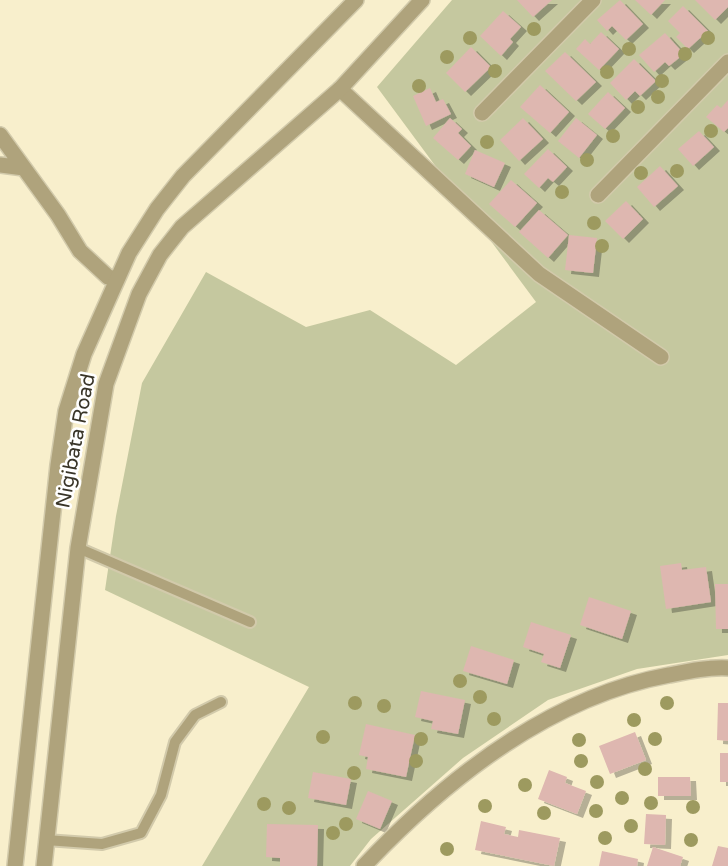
<svg xmlns="http://www.w3.org/2000/svg" width="728" height="866" font-family="'Varela Round',sans-serif">
<defs>
<filter id="shadow"><feDropShadow dx="6" dy="4" stdDeviation="0" flood-color="#0004"/></filter>
</defs>
<rect width="100%" height="100%" fill="#f8efcc"/>
<path fill="#c5c89f" d="M452,0h276v655l-91,14 -89,31 -85,58 -92,81 -21,27h-148l107,-179 -204,-97 11,-74 26,-133 64,-111 100,55 64,-17 86,55 80,-63 -159,-215z"/>
<path fill="#deb7b0" filter="url(#shadow)" d="M517,0h35l-19,17z
M620,0l23,24 -17,16 -14,-14 -5,5 -10,-11z
M635,0h30l-14,15z
M695,0h33v7l-13,13z
M683,6l25,25 -20,18 -12,-12 4,-4 -12,-12z
M503,11l18,16 -11,12 3,3 -12,14 -21,-20z
M601,32l18,17 -20,21 -23,-21 9,-10 5,5z
M665,33l19,21 -15,12 -4,-4 -11,10 -15,-17z
M471,47l20,20 -26,25 -19,-19z
M565,52l31,30 -20,19 -31,-30z
M634,59l22,22 -16,15 -5,-5 -9,9 -16,-17z
M540,85l29,27 -19,21 -30,-26z
M430,88l6,14 7,-3 8,15 -25,12 -13,-30z
M608,92l17,16 -20,21 -17,-15z
M728,100v28l-4,4 -18,-15 11,-12 4,3z
M450,118l12,11 -4,4 13,13 -13,14 -25,-22z
M523,118l20,21 -24,22 -19,-21z
M576,118l21,17 -18,23 -21,-17z
M699,131l15,16 -21,19 -15,-17z
M548,149l19,18 -14,15 -5,-4 -9,10 -15,-14z
M475,150l30,13 -11,24 -29,-13z
M660,166l18,20 -24,21 -17,-20z
M511,180l26,23 -22,24 -26,-23z
M626,201l17,18 -20,20 -18,-18z
M539,210l29,25 -20,23 -29,-26z
M569,235l28,3 -4,35 -28,-3z
M681,563l1,7 24,-3 5,35 -45,7 -6,-43z
M715,584h13v45h-12z
M589,597l42,14 -9,28 -42,-14z
M531,622l40,13 -11,33 -19,-6 3,-8 -21,-7z
M471,646l43,14 -7,24 -44,-13z
M421,691l44,9 -7,34 -27,-5 2,-8 -18,-4z
M718,703h10v38l-11,-1z
M366,724l49,11 -9,42 -40,-8 2,-12 -9,-2z
M635,732l11,28 -36,14 -11,-28z
M720,753h8v29h-8z
M549,770l18,7 -2,6 21,8 -9,23 -39,-15z
M313,772l38,7 -5,26 -38,-7z
M658,777h32l1,19h-33z
M368,791l24,10 -12,28 -24,-10z
M646,814l20,1 -1,30 -21,-1z
M481,821l25,6 -2,7 14,3 1,-7 41,8 -6,28 -79,-16z
M267,824l51,1 -1,41h-37v-8l-14,-1z
M718,846l10,2v18h-16z
M653,847l30,10 -3,9h-33z
M602,851l36,8 -1,7h-38z"/>
<g fill="none" stroke-linecap="round" stroke-linejoin="round">
<defs>
<path id="service" d="M78,548l172,74
M46,840l56,4 39,-11 20,-38 14,-53 20,-27 26,-13"/>
<path id="minor" d="M340,89l199,185 122,83
M482,113l111,-113
M0,135l58,80 22,36 28,26 9,2
M0,165l24,3
M598,195l130,-133
M364,866c82,-87 185,-169 305,-191 20,-4 39,-8 59,-7"/>
<path id="tertiary" d="M15,866l43,-401 8,-54 18,-57 45,-101 28,-44 26,-33 173,-176
M44,866l34,-318 28,-164 33,-90 21,-39 22,-28 158,-138 82,-89"/>
</defs>
<use href="#service" stroke="#d2caab" stroke-width="14"/>
<use href="#minor" stroke="#d2caab" stroke-width="18"/>
<use href="#tertiary" stroke="#d2caab" stroke-width="18"/>
<use href="#service" stroke="#afa37c" stroke-width="10"/>
<use href="#minor" stroke="#afa37c" stroke-width="15"/>
<use href="#tertiary" stroke="#afa37c" stroke-width="15"/>
</g>
<g fill="#9d9a5f">
<circle cx="534" cy="29" r="7"/>
<circle cx="470" cy="38" r="7"/>
<circle cx="708" cy="38" r="7"/>
<circle cx="629" cy="49" r="7"/>
<circle cx="685" cy="54" r="7"/>
<circle cx="447" cy="57" r="7"/>
<circle cx="495" cy="71" r="7"/>
<circle cx="607" cy="72" r="7"/>
<circle cx="662" cy="81" r="7"/>
<circle cx="419" cy="86" r="7"/>
<circle cx="658" cy="97" r="7"/>
<circle cx="638" cy="107" r="7"/>
<circle cx="711" cy="131" r="7"/>
<circle cx="613" cy="136" r="7"/>
<circle cx="487" cy="142" r="7"/>
<circle cx="587" cy="160" r="7"/>
<circle cx="677" cy="171" r="7"/>
<circle cx="641" cy="173" r="7"/>
<circle cx="562" cy="192" r="7"/>
<circle cx="594" cy="223" r="7"/>
<circle cx="602" cy="246" r="7"/>
<circle cx="460" cy="681" r="7"/>
<circle cx="480" cy="697" r="7"/>
<circle cx="355" cy="703" r="7"/>
<circle cx="667" cy="703" r="7"/>
<circle cx="384" cy="706" r="7"/>
<circle cx="494" cy="719" r="7"/>
<circle cx="634" cy="720" r="7"/>
<circle cx="323" cy="737" r="7"/>
<circle cx="421" cy="739" r="7"/>
<circle cx="655" cy="739" r="7"/>
<circle cx="579" cy="740" r="7"/>
<circle cx="416" cy="761" r="7"/>
<circle cx="581" cy="761" r="7"/>
<circle cx="645" cy="769" r="7"/>
<circle cx="354" cy="773" r="7"/>
<circle cx="597" cy="782" r="7"/>
<circle cx="525" cy="785" r="7"/>
<circle cx="622" cy="798" r="7"/>
<circle cx="651" cy="803" r="7"/>
<circle cx="264" cy="804" r="7"/>
<circle cx="485" cy="806" r="7"/>
<circle cx="693" cy="807" r="7"/>
<circle cx="289" cy="808" r="7"/>
<circle cx="596" cy="811" r="7"/>
<circle cx="544" cy="813" r="7"/>
<circle cx="346" cy="824" r="7"/>
<circle cx="631" cy="826" r="7"/>
<circle cx="333" cy="833" r="7"/>
<circle cx="605" cy="838" r="7"/>
<circle cx="691" cy="840" r="7"/>
<circle cx="447" cy="849" r="7"/>
</g>
<g text-anchor="middle" dominant-baseline="central" stroke-width="5" stroke-linejoin="round" paint-order="stroke">
<g font-size="20" fill="#393528" stroke="#fff">
<text transform="translate(76 441) rotate(-79)">Nigibata Road</text>
</g>
</g>
</svg>
